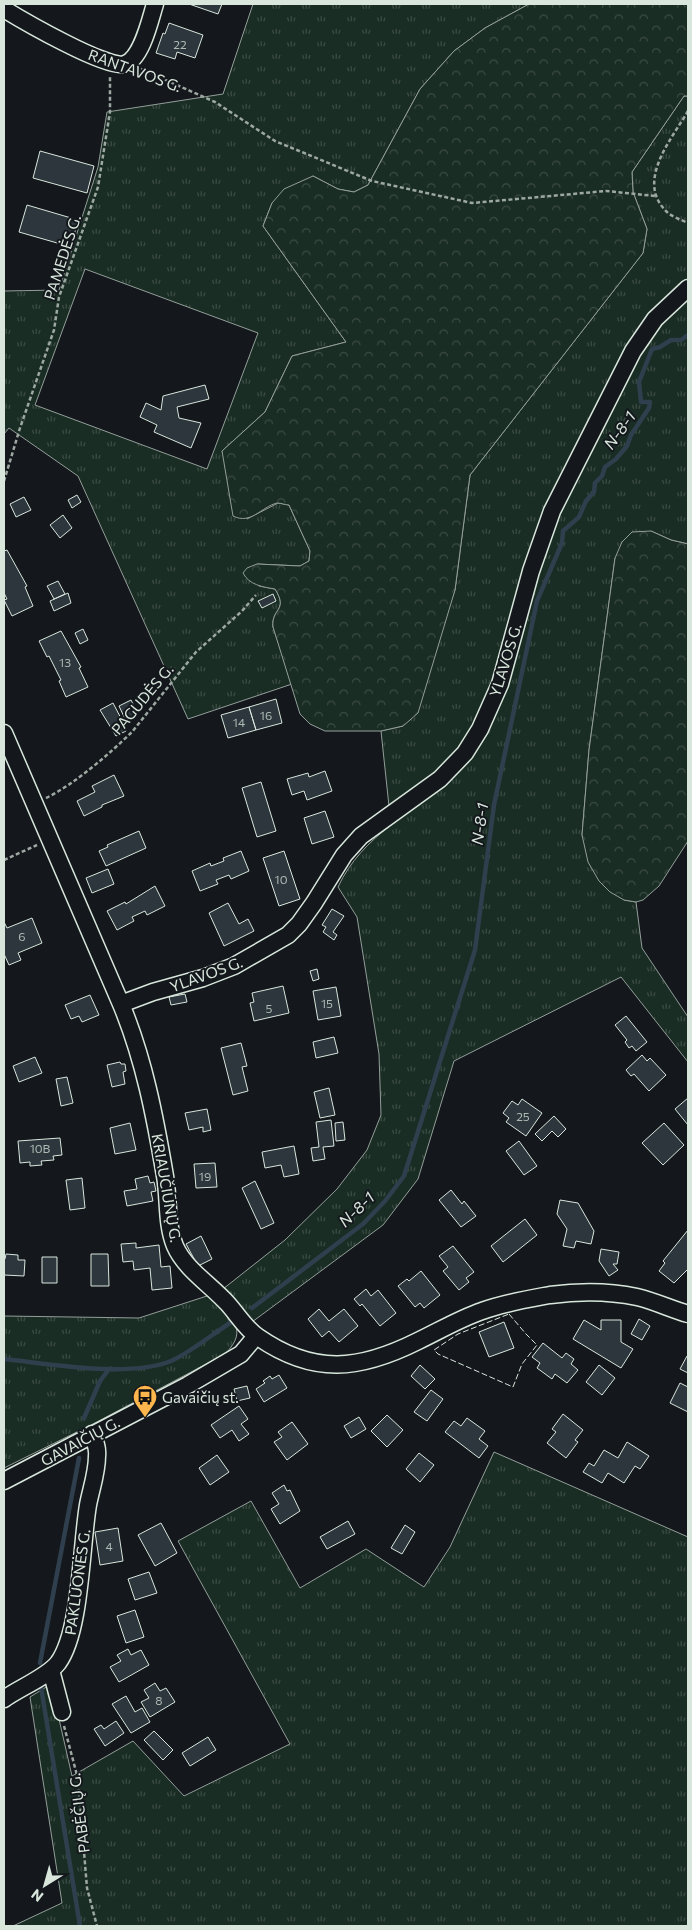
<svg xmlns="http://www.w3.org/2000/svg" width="692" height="1930" font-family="Commissioner,sans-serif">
<defs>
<pattern id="grass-tufts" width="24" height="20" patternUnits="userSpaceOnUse" patternTransform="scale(1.25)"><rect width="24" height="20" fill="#1a2d24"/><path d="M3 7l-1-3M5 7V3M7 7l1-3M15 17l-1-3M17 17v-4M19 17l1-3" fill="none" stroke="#3b4b43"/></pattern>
<pattern id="forest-crowns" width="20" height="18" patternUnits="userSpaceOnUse" patternTransform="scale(1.25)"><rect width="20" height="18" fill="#1a2d24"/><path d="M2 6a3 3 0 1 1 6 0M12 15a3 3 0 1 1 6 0" fill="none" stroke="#3b4b43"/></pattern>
</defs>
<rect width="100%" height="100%" fill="#14181c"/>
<path fill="url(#grass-tufts)" stroke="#939e99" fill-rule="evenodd" d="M253,4h276l-44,24 -31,23 -34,38 -52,96 -14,7 -16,-3 -25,-13 -41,27 -9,23 83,116 -54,14 -27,56 -43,39 25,68 31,-16 11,2 21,46 -1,10 -9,5 -43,-2 2,22 16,3c14,22 -4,19 -2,38l19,57 -104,35 -110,-243 -69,-48 -5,6v-143l55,-1 39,-123 9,-55 116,-18zM85,269l173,64 -51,136 -172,-64z
M684,96h4v448l-17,-4 -20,-9 -36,27 -26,192 -7,85 42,65 12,2 6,46 46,69v45l-67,-85 -167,84 -36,118 -35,46 -131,97 -29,-33 62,-49 52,-51 30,-39 14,-35 -2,-61 -22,-137 -19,-30c12,-26 31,-45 53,-62l-10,-94 22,-5 52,-136 15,-115 173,-222 4,-24 -14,-37 -1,-20z
M210,1295c19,22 41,33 15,59l-130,69 -91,45v-152l135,2z
M494,1452l194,85v389h-675l49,-23 -32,-206 21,-13 21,92 61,-35 51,55 106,-52 -112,-203 73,-40 49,87 66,-39 58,38 26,-40z"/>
<path fill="url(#forest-crowns)" stroke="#939e99" d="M529,4h159v92h-4l-52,76 1,20 14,37 -4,24 -173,222 -15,115 -37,123 -15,13 -22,5h-56l-15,-7 -10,-10 -27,-87c-2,-19 16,-16 2,-38 -12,-2 -26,-4 -32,-16l4,-5 10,-4 43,2 9,-5 1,-10 -21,-46c-3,0 -8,-2 -12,-2 -16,4 -26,22 -44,13l-11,-65 43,-39 27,-56 54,-14 -83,-116 9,-23 12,-14 29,-13 25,13 16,3 14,-7 52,-96 34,-38 31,-23z
M651,531l20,9 17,4v297l-29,45 -16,14 -7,2 -12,-2 -14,-8 -11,-11 -11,-19 -6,-27 7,-85 26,-192 7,-16 10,-10z"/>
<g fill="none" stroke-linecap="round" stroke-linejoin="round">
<path stroke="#2f3f4d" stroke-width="4.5" d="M252,1308l111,-84 22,-23 19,-25 71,-226 19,-145 43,-204 25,-58 1,-12 16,-14 7,-16 8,-9 1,-9 7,-7 3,-9 11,-8 11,-13 4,-11 18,-27 1,-6h-9l-2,-20 13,-33 8,-2 11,-7h10l7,-5
M4,1359c48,5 124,19 167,2 17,-7 43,-28 59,-38
M84,1418l16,-37 9,-12
M40,1663l39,-205
M41,1687l39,239"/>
</g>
<path fill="#2c363c" stroke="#d8e6dc" d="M189,4h33l-4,10z
M169,23l34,12 -8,23 -18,-6 -2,7 -19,-6 7,-20 2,1z
M40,151l54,15 -7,27 -54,-15z
M27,205l51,15 -7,27 -52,-15z
M205,385l4,14 -32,8 2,11 22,5 -10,25 -37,-16 3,-7 -17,-8 6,-14 15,7 2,-14z
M77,495l4,7 -9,6 -4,-8z
M24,497l7,13 -15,7 -6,-13z
M63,515l9,13 -12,10 -10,-13z
M7,550l20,36 -2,1 8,19 -21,10 -8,-16 3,-1 -3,-6v-42z
M58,581l7,13 -11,5 -7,-13z
M68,593l3,10 -17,8 -4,-10z
M273,594l3,7 -14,7 -4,-7z
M83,629l5,11 -8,4 -5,-11z
M61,631l20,36 -2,1 9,19 -22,10 -7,-16 2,-1 -12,-24 -2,1 -8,-16z
M276,699l6,24 -26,7 -7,-23z
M131,700l3,6 -2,1 4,9 -10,5 -7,-15z
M113,703l12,23 -2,1 3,4 -10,5 -16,-26z
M249,707l7,23 -28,8 -7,-23z
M325,771l7,20 -25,9 -3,-9 -12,4 -5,-16 21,-6 1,4z
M114,775l10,21 -22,9v2l-18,9 -7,-15 18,-9 -3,-6z
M261,782l15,49 -19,6 -15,-49z
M325,811l9,26 -22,7 -8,-26z
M139,831l7,17 -40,18 -7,-15 9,-4 -1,-2z
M241,851l8,20 -18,8 -2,-4 -13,5 2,4 -18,7 -8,-20 18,-8 1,3 13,-5 -1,-3z
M284,851l16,48 -21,7 -16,-48z
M108,869l6,15 -22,9 -6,-15z
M155,886l10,20 -18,9 -2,-4 -13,6 2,4 -17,9 -10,-19 18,-9 1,2z
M228,903l11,21 9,-5 6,12 -30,15 -15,-33z
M332,909l12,7 -11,16 4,3 -3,5 -11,-8 3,-5 -4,-2z
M32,918l10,25 -24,10 3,7 -12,5 -5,-11v-32l3,6z
M317,969l2,10 -6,2 -3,-10z
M283,986l6,27 -35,8 -4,-18 4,-1 -2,-9z
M336,987l5,29 -23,4 -5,-29z
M185,994l2,8 -16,3 -2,-8z
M90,995l9,20 -17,7 -3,-6 -8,3 -6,-14z
M626,1016l21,26 -11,9 -4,-5 -3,2 -4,-6 2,-2 -12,-15z
M334,1037l4,16 -22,5 -3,-16z
M241,1043l6,23 -5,1 6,24 -15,4 -12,-47z
M642,1055l5,6 3,-3 16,17 -17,16 -15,-17 -3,2 -5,-6z
M35,1057l7,16 -23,9 -6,-16z
M120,1062l1,2h4l1,7 -3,1 2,12 -13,3 -5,-22z
M67,1077l6,26 -12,3 -5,-27z
M329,1088l6,27 -15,3 -6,-26z
M688,1098v27l-13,-16z
M522,1099l20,14 -16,23 -20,-14 3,-4 -6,-5 9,-12 6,4z
M207,1109l4,21 -8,2v-5l-14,3 -4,-17z
M554,1116l12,13 -8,8 -6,-6 -10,10 -7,-7z
M331,1120l3,26 -11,1 2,12 -12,2 -2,-13 8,-1 -3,-25z
M343,1122l2,18 -9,1 -1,-18z
M130,1123l6,27 -21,4 -5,-26z
M664,1123l20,22 -21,20 -21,-22z
M60,1138l2,17 -9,1 1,4 -13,1 1,4 -12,1v-4l-10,1 -2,-22z
M519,1141l18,25 -13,9 -18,-24z
M294,1146l5,28 -15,3 -3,-12 -16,3 -3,-16z
M215,1163l2,24 -21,1 -2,-24z
M148,1176l2,7 4,-1 2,9 -5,1 2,9 -26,5 -3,-15 13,-2 -2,-10z
M82,1178l3,30 -15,2 -4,-30z
M255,1181l19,42 -13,6 -19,-41z
M451,1190l11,14 2,-3 12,15 -15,11 -22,-27z
M560,1200l18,3 16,28 -3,13 -15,-3 -2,7 -11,-2 4,-17 -10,-15z
M525,1219l12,16 -34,27 -12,-16z
M688,1230v39l-14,14 -15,-12 6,-8 -2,-2z
M201,1236l11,23 -14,7 -12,-22z
M136,1243v5l23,-3 2,22 9,-1 2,22 -20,2 -2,-22 -16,2 -1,-9 -10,1 -2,-18z
M453,1246l21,26 -8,6 3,4 -10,8 -16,-19 5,-4 -9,-11z
M601,1249l18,3 -2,12h-4l5,6 -9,6 -10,-15z
M6,1254l12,1v5h7l-1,16 -20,-1v-16h1z
M91,1254h17l1,32h-18z
M42,1257h15v26h-15z
M421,1271l19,24 -16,13 -4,-5 -5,4 -17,-21 9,-7 2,2z
M366,1289l5,7 7,-6 18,23 -16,13 -18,-22 -2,2 -6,-7z
M319,1309l10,12 15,-12 14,17 -19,16 -10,-11 -7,6 -14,-18z
M639,1319l11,7 -8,14 -11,-6z
M584,1320l17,10v-10h20v22l12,7 -12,19 -48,-29z
M504,1322l10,26 -25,9 -10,-25z
M543,1343l19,15 4,-5 8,6 -3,5 7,6 -11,13 -12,-9 -3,5 -15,-11 3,-5 -8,-6z
M687,1356l1,1v16l-8,-4z
M420,1365l15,14 -10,10 -14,-13z
M599,1365l16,13 -13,17 -16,-13z
M279,1375l8,13 -23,14 -8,-13 9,-6 -2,-2 7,-5 2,3z
M680,1383l8,4v25l-18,-9z
M247,1386l3,12 -13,3 -3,-12z
M431,1390l12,9 -16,22 -13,-9z
M239,1406l9,13 -7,5 8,10 -10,7 -7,-11 -12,8 -9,-13z
M563,1414l20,16 -8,10 3,2 -12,16 -19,-15 9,-11 -4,-3z
M387,1415l16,15 -16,17 -16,-16z
M359,1417l7,12 -15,9 -7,-12z
M467,1418l18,13 -6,8 9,7 -9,12 -34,-26 9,-11 7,5z
M292,1422l16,22 -21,16 -13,-18 8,-5 -4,-5z
M627,1442l22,14 -9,13 -5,-3 -11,17 -16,-10 -6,10 -19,-11 6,-9 5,3 10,-16 14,8z
M419,1453l15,12 -14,17 -14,-13z
M217,1455l12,17 -19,13 -11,-17z
M284,1485l3,6 3,-1 10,21 -20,13 -9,-15 8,-5 -7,-11z
M348,1521l7,13 -28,15 -7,-12z
M161,1523l16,30 -22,13 -17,-31z
M405,1525l10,7 -13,22 -11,-6z
M118,1528l5,33 -23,4 -5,-33z
M149,1572l8,21 -22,7 -7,-21z
M135,1610l9,27 -18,6 -9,-27z
M128,1649l3,6 10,-5 8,15 -30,17 -9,-15 11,-6 -4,-6z
M155,1683l5,8 6,-3 9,14 -25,15 -9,-15 8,-4 -5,-8z
M126,1696l9,16 7,-4 8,14 -19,11 -19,-29z
M116,1721l8,12 -19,13 -11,-17 7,-4 3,4z
M154,1731l19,19 -10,10 -19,-20z
M208,1737l8,13 -26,16 -8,-13z"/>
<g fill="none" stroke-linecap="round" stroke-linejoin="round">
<defs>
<path id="minor" d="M4,9c18,11 104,61 121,55 17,-6 25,-44 30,-60
M4,733l117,271c23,55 34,113 44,172 4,23 1,48 10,70 10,23 36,39 53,58 9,10 18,25 30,33 56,39 102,33 160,4 21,-10 41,-22 64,-30 21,-8 46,-12 68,-16 29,-4 59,-4 87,2 17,4 34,12 51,17
M121,1004l32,-12 50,-14 31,-12 54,-31 11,-11 15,-21 30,-48 17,-19 79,-57 25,-26 15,-24 20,-45 31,-113 21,-60 81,-160 22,-32 33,-31
M4,1481l184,-96 53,-31 15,-18
M51,1670l11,42
M4,1699c15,-11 43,-22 54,-36 23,-31 23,-117 30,-158 3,-16 9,-32 9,-49 1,-8 -2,-15 -5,-22"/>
</defs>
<use href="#minor" stroke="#d8e6dc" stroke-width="19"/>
<path stroke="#9da8a2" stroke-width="2.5" stroke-dasharray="4 2.5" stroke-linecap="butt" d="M141,69l74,33 60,39 97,40 100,22 134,-12 49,5
M688,111c-17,29 -53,71 -21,101 5,5 15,8 21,11
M4,481l16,-53 34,-98 5,-33 39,-110 12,-75v-35
M46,798c29,-14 63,-44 86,-66l64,-80 46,-41 14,-16
M4,860l33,-15
M64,1726l14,53 9,109 10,38"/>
<use href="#minor" stroke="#14181c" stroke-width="16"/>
<path stroke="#d8e6dc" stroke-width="1" stroke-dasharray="6 2.5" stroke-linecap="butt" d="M509,1314l17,20 11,11 -15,19 -9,23 -75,-33 -4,-4 24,-16z"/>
</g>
<defs>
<symbol id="bus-pin" viewBox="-11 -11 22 30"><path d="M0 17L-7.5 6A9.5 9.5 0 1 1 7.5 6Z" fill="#ffb74d" stroke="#14181c"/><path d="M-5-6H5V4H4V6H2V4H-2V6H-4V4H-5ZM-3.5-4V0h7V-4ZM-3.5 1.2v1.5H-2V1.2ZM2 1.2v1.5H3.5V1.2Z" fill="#111"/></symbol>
</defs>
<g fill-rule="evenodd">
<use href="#bus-pin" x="131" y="1383" width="28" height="38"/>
</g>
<g text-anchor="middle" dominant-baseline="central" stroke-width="4" stroke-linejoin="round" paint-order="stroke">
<g font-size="12" fill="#adbab4">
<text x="180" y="44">22</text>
<text x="65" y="662">13</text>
<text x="266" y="715">16</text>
<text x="239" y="722">14</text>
<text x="281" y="879">10</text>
<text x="22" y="936">6</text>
<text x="327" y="1003">15</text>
<text x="269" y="1008">5</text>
<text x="523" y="1116">25</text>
<text x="40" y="1148">10B</text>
<text x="205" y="1176">19</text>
<text x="109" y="1546">4</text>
<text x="159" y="1700">8</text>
</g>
<g font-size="15" fill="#d8e6dc" stroke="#14181c">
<text transform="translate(135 70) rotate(20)">RANTAVOS G.</text>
<text transform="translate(62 257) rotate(-72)">PAMEDĖS G.</text>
<text transform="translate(505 660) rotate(-73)">YLAVOS G.</text>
<text transform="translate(142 699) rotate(-50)">PAGUDĖS G.</text>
<text transform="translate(206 974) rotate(-20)">YLAVOS G.</text>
<text transform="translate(167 1188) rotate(80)">KRIAUČIŪNŲ G.</text>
<text transform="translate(80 1441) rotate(-28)">GAVAIČIŲ G.</text>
<text transform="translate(77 1582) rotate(-82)">PAKLUONĖS G.</text>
<text transform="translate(79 1813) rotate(-97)">PABĖČIŲ G.</text>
</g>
<g font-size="15" fill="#d8e6dc" stroke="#14181c" text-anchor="start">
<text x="162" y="1397">Gavaičių st.</text>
</g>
<g font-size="16" font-style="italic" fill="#d8e6dc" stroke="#14181c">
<text transform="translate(619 430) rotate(-54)">N-8-1</text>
<text transform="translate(479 824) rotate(-82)">N-8-1</text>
<text transform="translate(356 1209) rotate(-44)">N-8-1</text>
</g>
</g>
<rect width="692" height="1930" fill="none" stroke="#d8e6dc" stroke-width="10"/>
<g transform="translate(45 1885) rotate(217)" stroke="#14181c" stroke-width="4" paint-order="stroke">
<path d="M0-4L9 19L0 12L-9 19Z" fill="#d8e6dc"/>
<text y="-8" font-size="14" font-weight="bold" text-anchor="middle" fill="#d8e6dc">N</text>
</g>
</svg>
